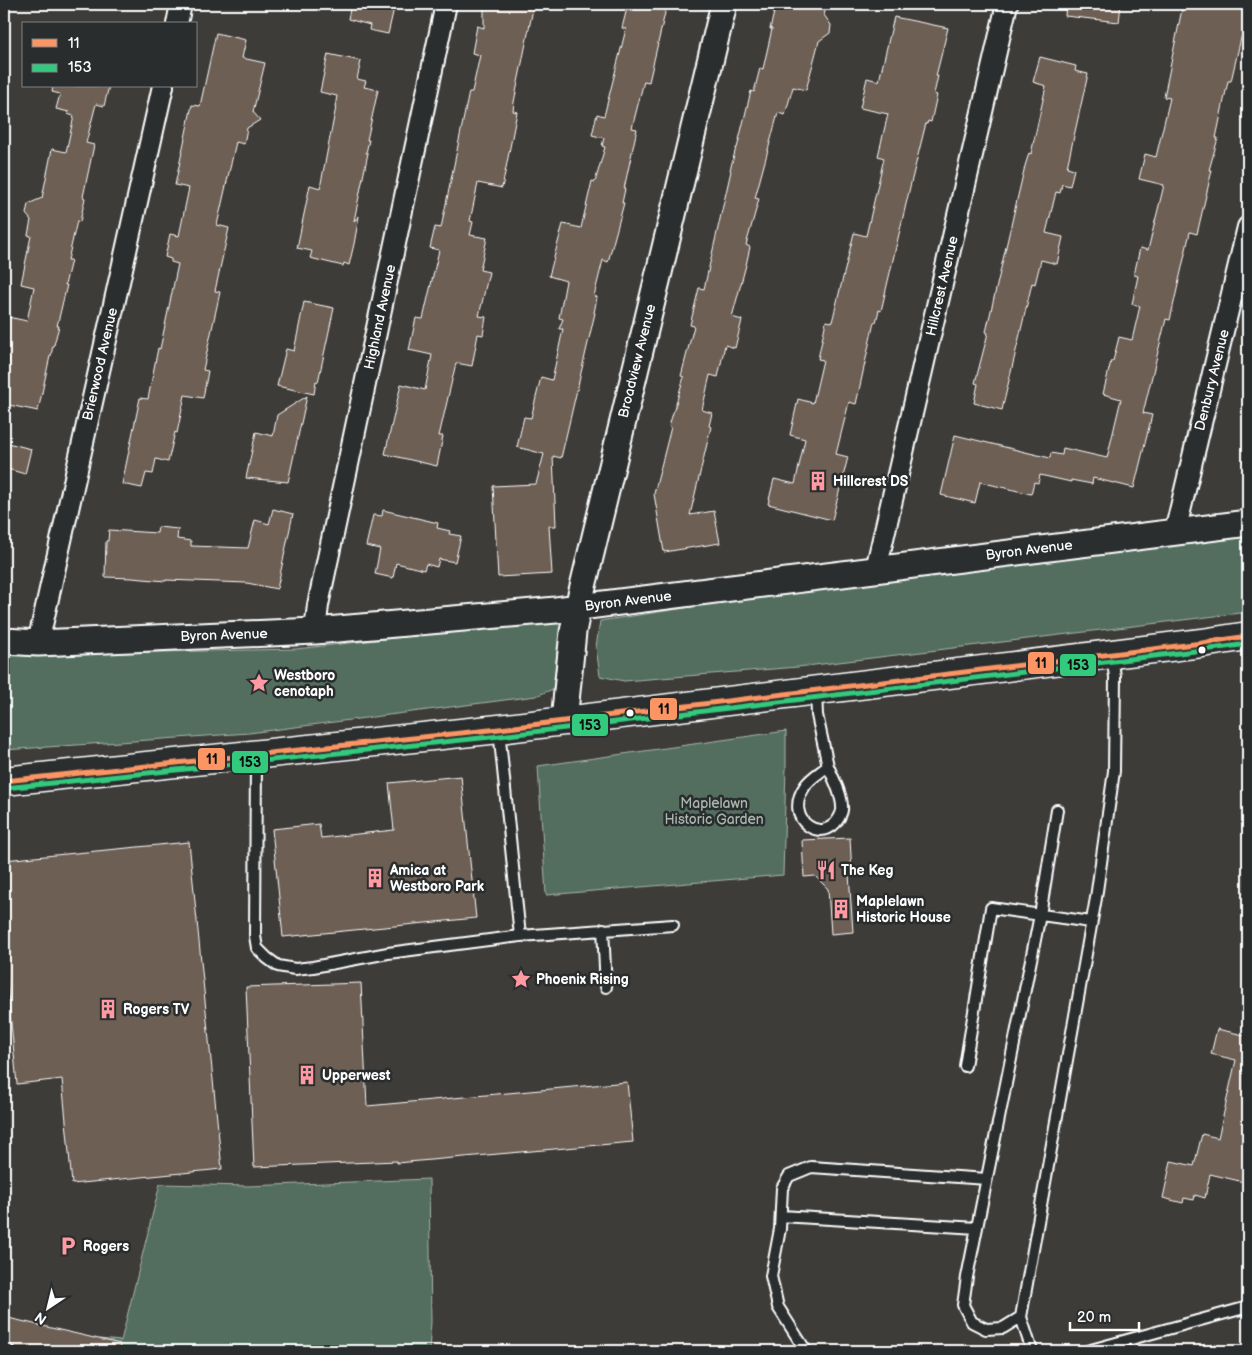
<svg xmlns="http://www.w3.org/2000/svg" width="1252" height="1355" font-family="'Balsamiq Sans',sans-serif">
<rect width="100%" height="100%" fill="#3e3c39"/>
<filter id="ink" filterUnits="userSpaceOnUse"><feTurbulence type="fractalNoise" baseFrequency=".02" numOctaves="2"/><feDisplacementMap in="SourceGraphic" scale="10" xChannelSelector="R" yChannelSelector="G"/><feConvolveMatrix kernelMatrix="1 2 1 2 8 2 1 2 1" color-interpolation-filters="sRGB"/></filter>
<g filter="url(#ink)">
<path fill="#536e5e" stroke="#a9b6ae" d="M1248,533v79l-450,55 -174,14 -24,-5 -4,-29 4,-26 266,-41z
M563,619l-6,33 -4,37 -17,7 -287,37 -245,17v-96l19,1 273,-6z
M786,731v36l-3,108 -237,20 -8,-129z
M429,1179l2,143 -2,29h-334l4,-12 22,2 39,-157 88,2z"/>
<path fill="#6d5e53" stroke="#fff" d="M351,4h44l-7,30 -19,-4 1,-5 -22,-6z
M484,4h50l-20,98 -1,9 4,1 -15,76 -24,-5 -8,38 3,1 -3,13 17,3 -7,32 9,2 -10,44 7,1 -3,18 -5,-1 -6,32 -16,-3 -17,73h4l-6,30 -52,-12 16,-70 24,6 7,-35 -23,-5 7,-32 7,1 16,-69 -9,-2 5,-21 6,1 28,-136h3l8,-37 -8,-2 5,-27 7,2z
M628,4h39l-18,78 -5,-1 -12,47 5,1 -13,60h1l-3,14h2l-16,59 -5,-2 -9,36 3,1 -3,16h1l-34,145 -8,-2 3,70h-7l3,48 -54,3 -5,-91 43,-2 8,-30 -27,-7 7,-30 7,1 10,-41 11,3 11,-51h-4l4,-10 -4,-1 7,-37 -17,-5 14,-52 18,4 11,-47 3,1 10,-35 -3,-1 2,-8 -12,-3 5,-21 7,2 22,-87 -4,-1z
M776,4h51l-3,11 7,10 -1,8 -11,8 -13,49 -13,-3 -8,28 -7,-2 -23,85 4,1 -13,46 4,2 -4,18 -14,52 10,3 -7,28 -10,-3 -7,32 -8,-2 -8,35 10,3 -3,13 2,1 -21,88 24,-4 6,32 -56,9 -10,-58 17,-67 -2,-1 15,-49 -3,-1 13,-50 -4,-1 9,-37 5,1 27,-118 -1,-1 6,-22h1l14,-57 3,1 6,-24 3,1 9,-40h-2z
M1066,4h55l-2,18 -54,-6z
M1183,4h65v18l-3,13h-3l-1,3 -10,43h-3l-12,57h2l-9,32h3l-15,64 -7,-2 -20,88 -4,-1 -23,94 9,2 -18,73 -41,-10 -1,6 -21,-4v2l-31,-7 -2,8 -4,-1 -3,12 -51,-12 -5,21 -34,-8 14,-60 95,23 1,-5 11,2 1,-7 44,10 14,-59 -18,-5 8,-33h2l6,-24 13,3 8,-34 -8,-2 6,-28 -4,-1 6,-27 8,2 16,-65 -25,-6 6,-25 11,3 14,-59 -6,-1z
M894,17l54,11 -12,48h2l-4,18 3,1 -6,27 -3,-1 -1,3 -1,-1 -16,64 -29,124 -2,-1 -3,12h-2l-18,82 -7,-2 -13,52 12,3 -16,63 -64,-16 6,-25 21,5 10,-45 -15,-4 8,-36 15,4 10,-43 -5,-1 8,-38 6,1 22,-89 12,3 18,-78 -6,-2 10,-42 -28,-6 7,-30 12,3z
M216,33l30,7 -4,18 23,5 -12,49 7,8 -13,8 -3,16 -8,-2 -19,83 12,3 -14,63 5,1 -17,78 5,1 -5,27 -18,-3 -8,38 -2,-1 -7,30 -12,-3 -3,15 -7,-1 -4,15 -20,-4 18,-86 8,1 10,-51 2,1 18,-85 -7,-2v-3l-6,-2 5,-23 9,2 10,-48 -14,-3 17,-80 8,1z
M328,54l33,7 -4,18 9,2 -2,6 14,3 -11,50h2l-3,13h2l-14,68 5,-5 -5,28 -5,21 -5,-2 -1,3 -33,-8 2,-7 -15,-3 13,-63 10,3 16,-81h-1l2,-11 -17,-4z
M1040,57l36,9 -1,5 13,3 -21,93 7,2 -4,17 -8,-2 -2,9 -4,-1 -10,41 17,4 -6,27 -16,-4 -6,24 -3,-1 -30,127 -28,-7 4,-19 -3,-1 13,-50 -2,-1 7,-30 32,-136 4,-13 2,1 15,-68 -13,-4z
M53,86h56l-5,20 -8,-2 -10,39 8,2 -11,52 2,1 -5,24 -3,-1 -9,39h3l-6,25h2l-10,41h2l-5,19h-1l-2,11h-1l-12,55 -34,-7v-17l6,-29 -6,-2v-17l4,-22 19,4 7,-34 -13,-3 10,-48 -3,-1 3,-15 -5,-6 2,-10 14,-6 10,-49 14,3 8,-36 -7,-2 2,-2 -13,-3 4,-15 -8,-2z
M304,302l30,6 -16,74 -2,-1 -2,13 -37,-8 9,-37 8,2z
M307,396l-19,86 -42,-4 10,-46 17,4 4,-21z
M4,442l27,7 -6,25 -21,-6z
M273,509l20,5 -16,75 -30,-6 -81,-3v1l-34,-3 -27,-1 1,-36h2l1,-11 48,3 1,-6 20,2 -1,10 14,2v5l57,2 7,-28 14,4z
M383,510l55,13 -1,5 13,3 -1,3 12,2 -6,26 -16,-3 -2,8 -11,-3 -2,6 -28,-7 -3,15 -18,-4 5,-25 -14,-3 7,-31 9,1z
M461,776l15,142 -193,19 -11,-108 47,-5 2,14 73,-8 -5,-47z
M850,838l2,36h-3l4,58 -22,2 -3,-45 -13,-13 -11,1 -2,-37z
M189,842l33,327 -150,15 -10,-105 -45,5 -13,-132v-92z
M361,983l6,123 260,-24 6,60 -236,21v-2l-143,6 -8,-180z
M1217,1029l31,7v147l-38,-9 -5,24 -10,-3 -1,5 -10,-2 -1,5 -20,-5 8,-37 23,5 8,-32 16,4 18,-78 -25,-6z
M4,1317l116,27 -1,7h-103l-3,-5 -9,-3z"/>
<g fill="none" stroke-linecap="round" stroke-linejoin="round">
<defs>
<path id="service" d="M816,691l1,24 11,51
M499,730l21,206 153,-11
M256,756l-1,180 2,12 10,10 11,8 17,3 18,-2 75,-14 132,-17
M828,766c5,12 14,28 14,41 1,4 -1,7 -3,11 -16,28 -57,2 -34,-32 5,-8 16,-14 23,-20z
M603,929l3,58
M965,1066l26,-158 100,14
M781,1216l196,12
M1021,1317l-18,11 -17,1 -14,-7 -9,-17 4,-28 73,-362 17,-105
M4,1350l5,1
M806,1351l-28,-44 -7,-31 9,-47 2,-41 7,-12 22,-9 176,12
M1032,1351l-11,-34 75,-419 18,-127 1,-94 -3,-22
M1087,1351l161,-44"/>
<path id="minor" d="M177,24l4,-20
M1175,532l73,-305
M876,569l131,-565
M315,631l3,-26 128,-601
M38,643l125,-557"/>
<path id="tertiary" d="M4,641l34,2 277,-12 241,-21 692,-87
M564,721l9,-89 5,-25 146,-603"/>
<path id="secondary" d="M4,781l495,-52 703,-86 46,-7"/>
</defs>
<use href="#service" stroke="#fff" stroke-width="14"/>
<use href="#minor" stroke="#fff" stroke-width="24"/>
<use href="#tertiary" stroke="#fff" stroke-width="29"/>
<use href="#secondary" stroke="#fff" stroke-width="31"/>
<use href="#service" stroke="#2a2d2e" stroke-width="10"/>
<use href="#minor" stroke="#2a2d2e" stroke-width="20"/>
<use href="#tertiary" stroke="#2a2d2e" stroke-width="25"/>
<use href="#secondary" stroke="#2a2d2e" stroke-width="28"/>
<defs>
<path id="bus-1" d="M4,781l495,-52 703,-86 46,-7"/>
<path id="bus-2" d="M5,788l495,-52 703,-86 45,-6"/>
</defs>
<use href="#bus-1" stroke="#2a2d2e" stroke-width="9"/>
<use href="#bus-2" stroke="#2a2d2e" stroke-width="9"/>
<use href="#bus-1" stroke="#fb9564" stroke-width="5"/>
<use href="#bus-2" stroke="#33ca7d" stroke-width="5"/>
</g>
</g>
<defs>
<symbol id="building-bare" viewBox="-9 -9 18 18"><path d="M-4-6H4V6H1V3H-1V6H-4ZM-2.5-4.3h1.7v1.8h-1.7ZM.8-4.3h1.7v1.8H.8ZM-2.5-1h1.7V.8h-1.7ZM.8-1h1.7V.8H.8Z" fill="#ff9aa2" stroke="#2a2d2e" stroke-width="2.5" paint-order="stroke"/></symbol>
<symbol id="sight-bare" viewBox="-9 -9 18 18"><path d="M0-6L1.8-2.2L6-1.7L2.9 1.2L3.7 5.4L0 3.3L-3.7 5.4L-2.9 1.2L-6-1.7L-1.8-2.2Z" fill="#ff9aa2" stroke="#2a2d2e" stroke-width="2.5" paint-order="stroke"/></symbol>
<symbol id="restaurant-bare" viewBox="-9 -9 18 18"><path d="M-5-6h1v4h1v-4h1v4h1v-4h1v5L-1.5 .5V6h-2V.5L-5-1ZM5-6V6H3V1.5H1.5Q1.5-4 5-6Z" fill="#ff9aa2" stroke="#2a2d2e" stroke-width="2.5" paint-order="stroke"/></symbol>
<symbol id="parking-bare" viewBox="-9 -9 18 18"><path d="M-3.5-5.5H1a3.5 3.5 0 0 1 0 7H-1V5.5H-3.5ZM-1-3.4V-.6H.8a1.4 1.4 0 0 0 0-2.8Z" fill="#ff9aa2" stroke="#2a2d2e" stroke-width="2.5" paint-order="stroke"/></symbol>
</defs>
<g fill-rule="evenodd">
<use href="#building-bare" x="804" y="467" width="28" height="28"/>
<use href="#sight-bare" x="245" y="669" width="28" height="28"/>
<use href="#restaurant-bare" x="812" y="856" width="28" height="28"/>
<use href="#building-bare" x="361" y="864" width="28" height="28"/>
<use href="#building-bare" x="827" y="895" width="28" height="28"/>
<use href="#sight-bare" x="507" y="965" width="28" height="28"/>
<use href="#building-bare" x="94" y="995" width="28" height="28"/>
<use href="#building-bare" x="293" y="1061" width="28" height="28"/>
<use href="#parking-bare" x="54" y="1232" width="28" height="28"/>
</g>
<g fill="#fff" stroke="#2a2d2e" stroke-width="2">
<circle cx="1202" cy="650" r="4.5"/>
<circle cx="630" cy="713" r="4.5"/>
</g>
<g text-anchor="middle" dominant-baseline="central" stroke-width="5" stroke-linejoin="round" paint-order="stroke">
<g font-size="14" fill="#fff" stroke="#2a2d2e">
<text transform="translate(942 286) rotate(-77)">Hillcrest Avenue</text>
<text transform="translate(380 317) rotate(-78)">Highland Avenue</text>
<text transform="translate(637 361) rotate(-76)">Broadview Avenue</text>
<text transform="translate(100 364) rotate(-77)">Brierwood Avenue</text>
<text transform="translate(1212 380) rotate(-76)">Denbury Avenue</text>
<text transform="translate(1029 550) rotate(-7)">Byron Avenue</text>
<text transform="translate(628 601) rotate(-7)">Byron Avenue</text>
<text transform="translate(224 635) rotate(-2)">Byron Avenue</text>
</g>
<g font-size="14" font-weight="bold" fill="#fff" stroke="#2a2d2e" text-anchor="start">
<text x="833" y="481">Hillcrest DS</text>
<text x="274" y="675">Westboro<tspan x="274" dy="16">cenotaph</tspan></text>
<text x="390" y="870">Amica at<tspan x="390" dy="16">Westboro Park</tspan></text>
<text x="841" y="870">The Keg</text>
<text x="856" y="901">Maplelawn<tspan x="856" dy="16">Historic House</tspan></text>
<text x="536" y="979">Phoenix Rising</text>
<text x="123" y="1009">Rogers TV</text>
<text x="322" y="1075">Upperwest</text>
<text x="83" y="1246">Rogers</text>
</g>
<g font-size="14" fill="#a9b6ae" stroke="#2a2d2e">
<text x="714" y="803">Maplelawn<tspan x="714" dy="16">Historic Garden</tspan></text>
</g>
</g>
<g stroke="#2a2d2e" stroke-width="2">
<rect x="1027" y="651" width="28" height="24" rx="5" fill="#fb9564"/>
<rect x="1059" y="653" width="38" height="24" rx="5" fill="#33ca7d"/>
<rect x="649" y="697" width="29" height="24" rx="5" fill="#fb9564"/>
<rect x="571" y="713" width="38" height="24" rx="5" fill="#33ca7d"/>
<rect x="197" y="747" width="29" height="24" rx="5" fill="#fb9564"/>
<rect x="231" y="750" width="38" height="24" rx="5" fill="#33ca7d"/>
</g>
<g font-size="14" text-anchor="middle" font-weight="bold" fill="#111">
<text x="1041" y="668">11</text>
<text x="1078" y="670">153</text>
<text x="664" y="714">11</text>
<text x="590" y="730">153</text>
<text x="212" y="764">11</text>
<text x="250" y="767">153</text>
</g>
<rect width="1252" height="1355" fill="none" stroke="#2a2d2e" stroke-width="20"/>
<rect x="10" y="10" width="1232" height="1335" fill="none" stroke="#fff" stroke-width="2" filter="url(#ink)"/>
<rect x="22" y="22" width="175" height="65" fill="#2a2d2e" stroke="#7f8182"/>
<rect x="32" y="39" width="25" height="8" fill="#fb9564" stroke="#7f8182"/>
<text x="68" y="48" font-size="15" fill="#ffffff">11</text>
<rect x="32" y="64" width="25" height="8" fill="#33ca7d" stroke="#7f8182"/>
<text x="68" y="72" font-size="15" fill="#ffffff">153</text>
<g transform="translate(48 1308) rotate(215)" stroke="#2a2d2e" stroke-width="4" paint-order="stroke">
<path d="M0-4L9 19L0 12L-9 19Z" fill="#ffffff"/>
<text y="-8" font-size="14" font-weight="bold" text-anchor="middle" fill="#ffffff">N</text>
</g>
<path d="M1070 1322v8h69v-8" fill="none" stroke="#ffffff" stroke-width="2.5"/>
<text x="1077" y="1322" font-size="15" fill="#ffffff" stroke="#2a2d2e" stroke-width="4" paint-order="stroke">20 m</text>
</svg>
